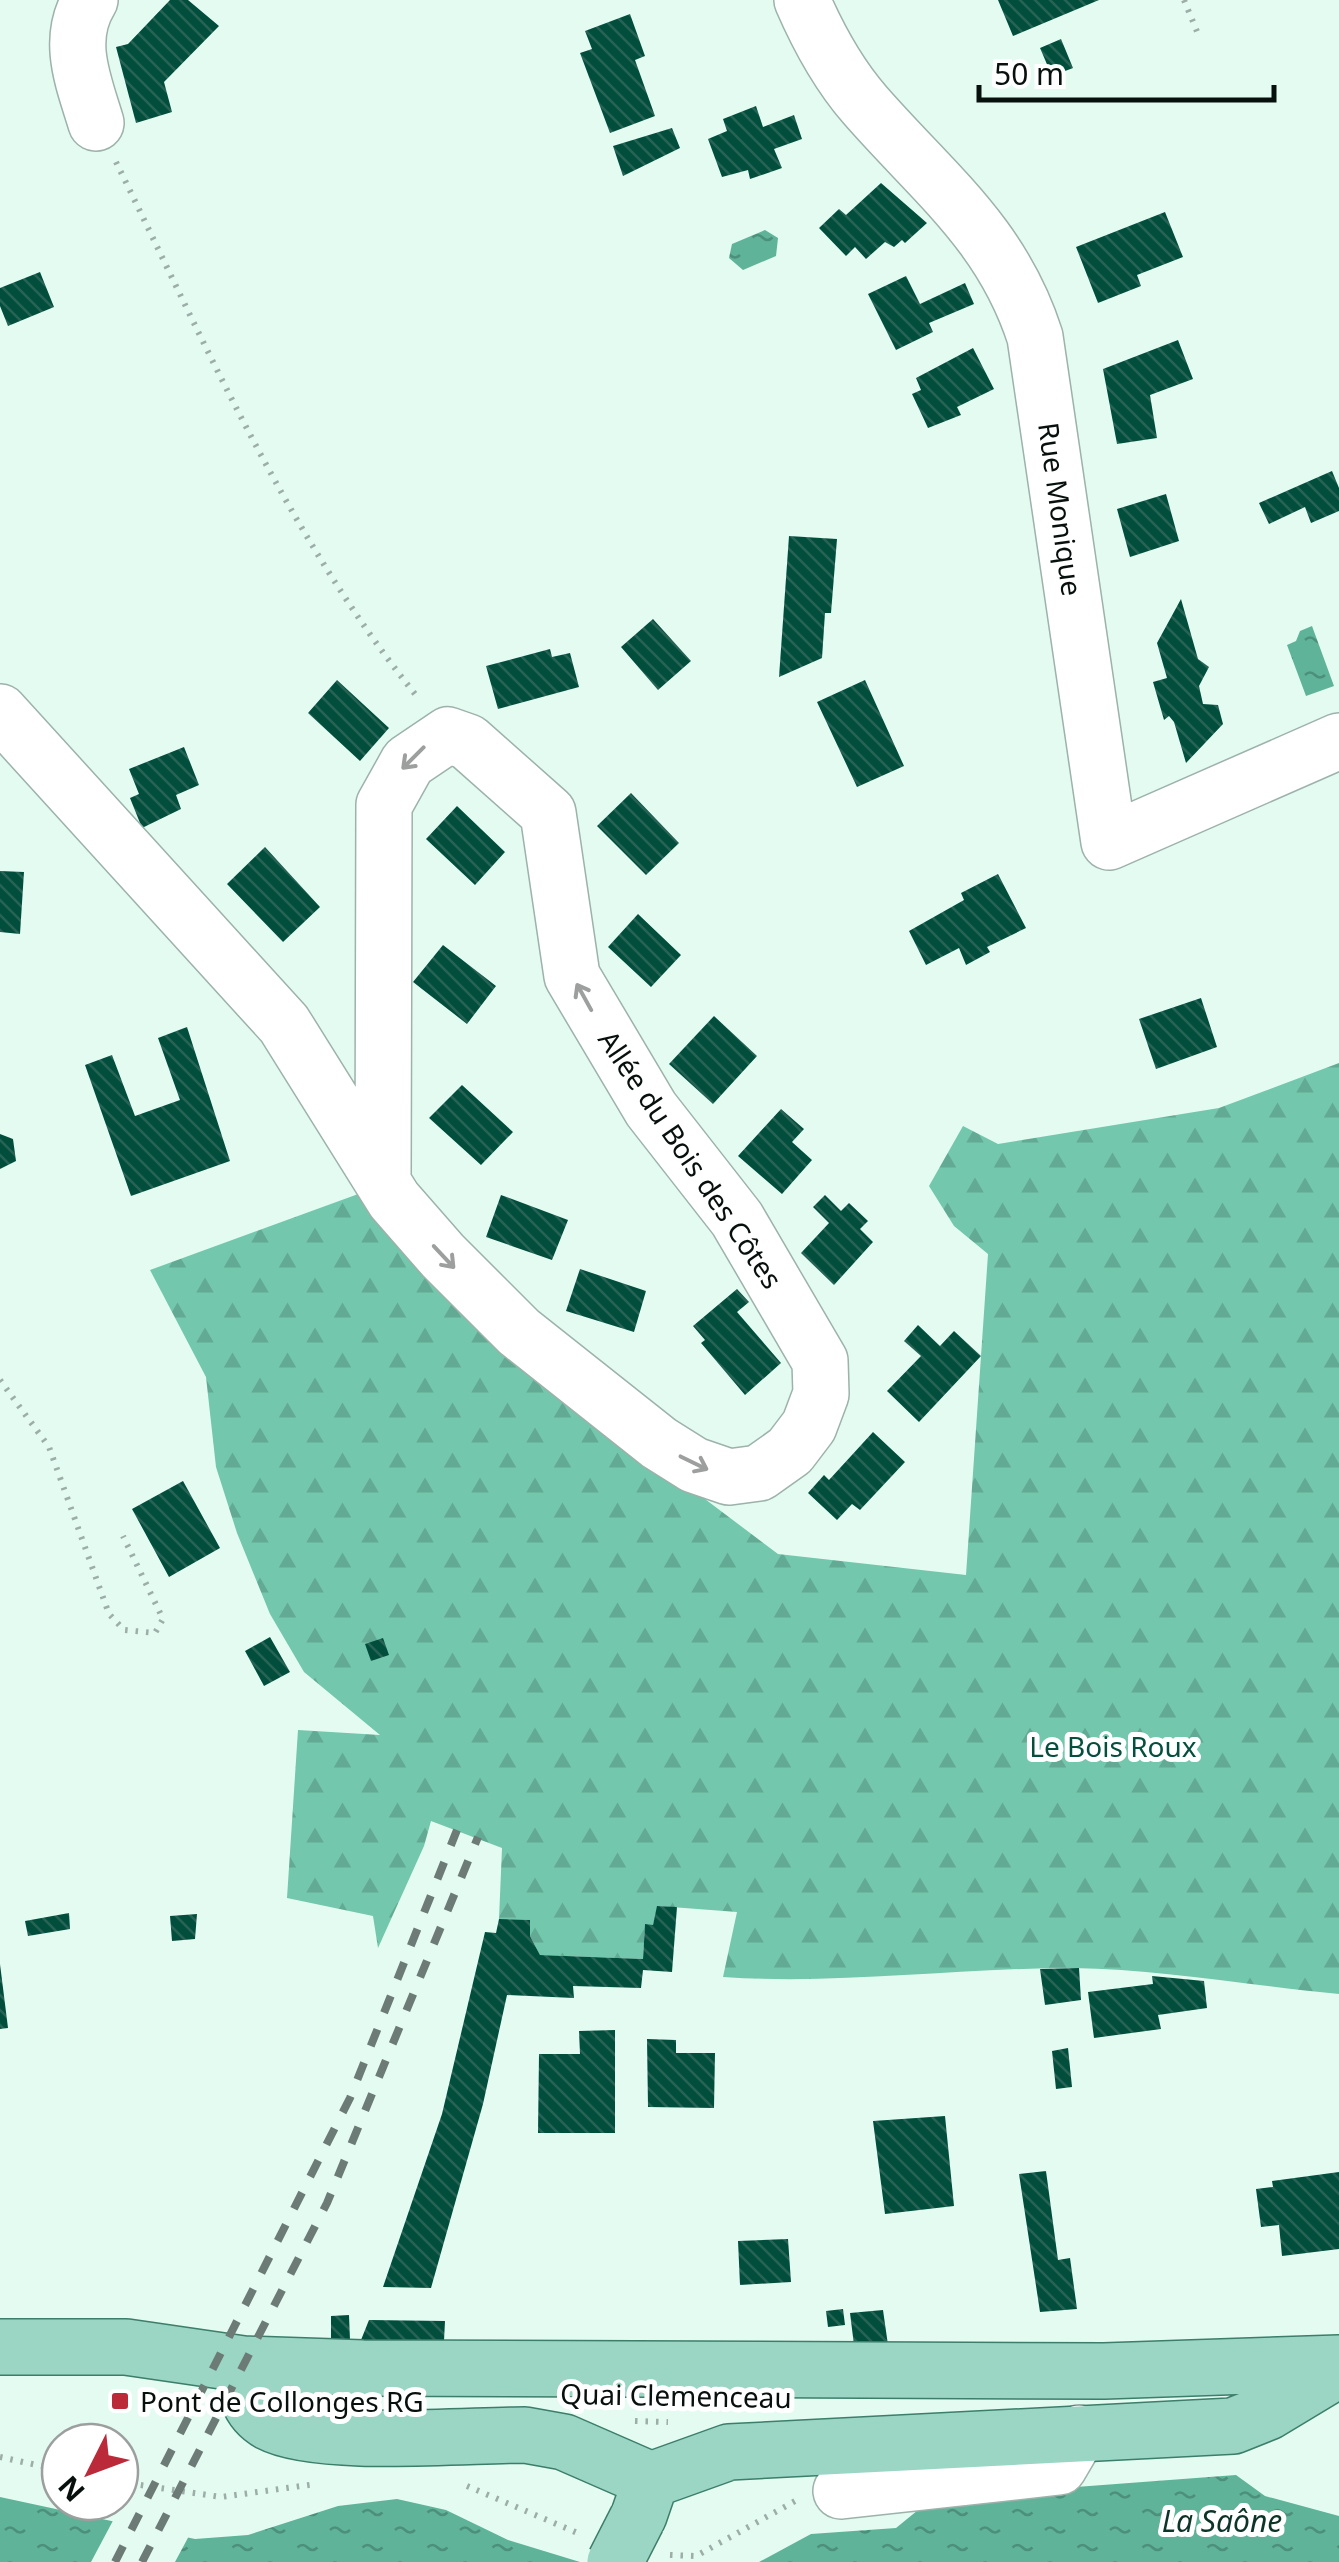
<svg xmlns="http://www.w3.org/2000/svg" width="1339" height="2562" font-family="'Noto Sans',sans-serif">
<defs>
<pattern id="forest-firs" width="22" height="20" patternUnits="userSpaceOnUse" patternTransform="scale(2.5)"><rect width="22" height="20" fill="#73c7ac"/><path d="M5 1l3.5 6h-7zM16 11l3.5 6h-7z" fill="#62aa93"/></pattern>
<pattern id="water-ripples" width="26" height="14" patternUnits="userSpaceOnUse" patternTransform="scale(2.5)"><rect width="26" height="14" fill="#5fb399"/><path d="M2 4q2-2 4 0t4 0M15 11q2-2 4 0t4 0" fill="none" stroke="#4c907b"/></pattern>
<pattern id="building-back-hatch" width="6" height="6" patternUnits="userSpaceOnUse" patternTransform="scale(2.5)"><rect width="6" height="6" fill="#024e3d"/><path d="M-1 5l2 2M0 0l6 6M5-1l2 2" fill="none" stroke="#266355"/></pattern>
</defs>
<rect width="100%" height="100%" fill="#e4fbf2"/>
<path fill="url(#forest-firs)" d="M1339,1063v931c-85,-8 -182,-25 -266,-26 -117,0 -233,17 -350,9l14,-65 -79,-6 -5,19h-8l-2,34 -103,-4 -10,-19v-16l-31,-1 3,-71 -71,-27 -7,25 -46,102 -5,-32 -86,-18 11,-168 82,5 -76,-63 -34,-58 -33,-81 -21,-66 -10,-90 -56,-107 211,-77 235,224 182,137 188,21 22,-321 -34,-28 -25,-40 34,-60 35,18 221,-36z"/>
<path fill="url(#water-ripples)" d="M765,230l13,8 -2,18 -33,14 -14,-12 3,-14z
M1312,626l22,60 -28,10 -19,-51 9,-4 4,-10z
M1236,2475l29,21 74,20v46h-580l52,-28 85,-6 27,-22 32,-10z
M0,2497l195,42 53,-4 90,-29 59,-7 49,11 62,30 72,22h-580z"/>
<path fill="#e4fbf2" d="M116,2515l66,18 8,1 -15,28h-84z"/>
<path fill="url(#building-back-hatch)" d="M170,0h18l31,26 -55,56 8,30 -36,11 -20,-76 12,-3z
M998,0h101l-86,36z
M630,14l15,42 -10,4 20,56 -45,17 -30,-80 12,-4 -7,-18z
M1061,39l12,29 -21,8 -12,-28z
M756,106l7,21 31,-12 8,24 -28,10 8,19 -32,11 -2,-9 -26,7 -14,-38 19,-8 -4,-12z
M672,128l8,20 -57,28 -10,-30z
M881,183l46,40 -22,20 -3,-3 -8,7 -9,-5 -19,17 -11,-12 -9,9 -27,-28 20,-19 7,6z
M1165,212l18,45 -46,18 4,11 -43,17 -22,-56z
M40,272l14,35 -46,19 -8,-20v-18z
M906,276l14,28 45,-21 9,21 -45,19 4,9 -37,18 -28,-56z
M1178,340l15,39 -43,16 7,43 -40,6 -14,-75z
M973,348l21,41 -37,18 4,8 -33,13 -16,-34 9,-4 -5,-12z
M1332,471l7,17v23l-28,12 -6,-16 -36,17 -10,-21z
M1166,494l13,47 -49,16 -13,-48z
M789,536l48,3 -6,74h-6l-3,45 -43,19z
M1181,599l17,60 11,8 -10,19 4,18 15,1 5,19 -37,39 -12,-41 -5,-6 -5,4 -11,-38 14,-4 -10,-35z
M653,619l38,42 -33,29 -37,-43z
M550,649l2,8 18,-4 9,34 -81,22 -12,-43z
M337,680l52,48 -29,33 -52,-48z
M865,680l39,86 -47,21 -40,-85z
M184,747l15,38 -23,10 5,14 -39,19 -12,-30 9,-4 -10,-25z
M631,793l48,50 -33,32 -49,-49z
M457,806l48,46 -30,33 -49,-46z
M265,847l55,60 -37,35 -56,-58z
M0,871l24,1 -4,62 -20,-2z
M998,874l28,54 -39,19 3,5 -24,13 -7,-17 -33,17 -17,-34 55,-31 -3,-7z
M638,914l43,41 -30,32 -43,-40z
M443,945l53,41 -29,38 -54,-42z
M1201,998l16,49 -61,22 -17,-50z
M714,1016l43,40 -44,48 -44,-40z
M187,1027l43,134 -99,35 -46,-131 27,-10 23,61 45,-16 -22,-62z
M462,1085l51,47 -32,33 -52,-47z
M781,1109l23,20 -12,13 20,18 -30,34 -44,-38z
M0,1134l13,5 3,22 -16,8z
M501,1195l67,25 -16,40 -66,-23z
M825,1195l16,16 8,-8 19,18 -8,8 13,13 -39,43 -33,-32 28,-30 -16,-16z
M580,1269l66,22 -12,41 -68,-21z
M737,1289l12,13 -12,10 44,51 -36,32 -44,-52 4,-3 -12,-14z
M918,1325l22,21 14,-15 27,25 -62,66 -32,-31 34,-35 -17,-15z
M873,1432l32,30 -45,48 -8,-6 -15,16 -29,-27 16,-18 5,5z
M183,1481l37,67 -51,29 -37,-68z
M270,1637l20,35 -26,14 -19,-35z
M383,1638l6,17 -18,6 -6,-17z
M657,1906l20,1 -5,65 -29,-2 -2,18 -68,-2 1,12 -67,-3 -24,109 -52,184 -48,-1 59,-173 43,-182 11,1 3,-14 31,1v16l10,19 103,4 2,-35 8,1z
M69,1913l1,16 -42,7 -3,-15z
M197,1914l-2,25 -23,2 -2,-25z
M0,1964l8,64 -8,1z
M1079,1968l2,32 -36,5 -5,-36z
M1152,1976l52,5 3,27 -49,7 3,14 -67,9 -6,-46 65,-8z
M615,2030v103h-77l1,-79h41l-1,-23z
M647,2039l29,1v13h39l-1,55 -66,-1z
M1068,2048l4,39 -16,2 -4,-38z
M945,2116l9,90 -69,8 -12,-93z
M1046,2171l12,89 12,-2 7,51 -37,3 -21,-138z
M1339,2172v77l-57,7 -3,-31 -18,2 -5,-38 17,-2 -1,-6z
M788,2239l3,43 -51,3 -2,-44z
M843,2309l2,16 -17,2 -2,-16z
M883,2310l5,35h-34l-4,-32z
M349,2315l1,25h-19v-24z
M369,2320l76,1 -1,20 -83,-1z"/>
<g fill="none" stroke-linecap="round" stroke-linejoin="round">
<defs>
<path id="minor" d="M90,0c-25,40 -6,83 6,123
M802,0c16,37 36,74 63,105 68,78 137,129 170,232l74,505 230,-101
M0,712l284,312 110,176 49,56 76,76 140,111 35,22 35,12 30,-4 31,-22 19,-25 12,-32 -1,-33 -83,-142 -86,-110 -79,-133 -24,-163 -80,-71 -20,-7 -40,27 -24,43 -1,377
M841,2491l218,-24 20,-34"/>
<path id="major" d="M0,2347h126l117,17 120,4 741,3 235,-8
M243,2364c0,24 4,46 27,59 47,25 197,12 255,12l39,7 87,38 -12,35
M651,2480l78,-28 504,-26 35,-14 71,-43"/>
</defs>
<use href="#minor" stroke="#9cb2aa" stroke-width="58"/>
<use href="#major" stroke="#3c7e6a" stroke-width="58"/>
<path stroke="#9caea7" stroke-width="6" stroke-dasharray="2.5 8" stroke-linecap="butt" d="M1184,0l14,34
M116,162c90,183 173,377 303,537
M0,1380l49,67 60,167 15,16 31,3 8,-14 -40,-83
M635,2421l33,1
M0,2457l60,13
M120,2482l101,15 95,-13
M467,2486l113,48
M670,2555l26,1 101,-56"/>
<use href="#minor" stroke="#fff" stroke-width="55"/>
<use href="#major" stroke="#9bd5c4" stroke-width="55"/>
<path stroke="#6d7b76" stroke-width="8" stroke-dasharray="18 18" stroke-linecap="butt" d="M115,2562l235,-464 107,-268
M142,2562l185,-359 151,-366"/>
<defs>
<path id="major-bridge" d="M615,2562l22,-43"/>
</defs>
<use href="#major-bridge" stroke="#3c7e6a" stroke-width="58" stroke-linecap="butt"/>
<use href="#major-bridge" stroke="#9bd5c4" stroke-width="55"/>
</g>
<defs><path id="oneway-shaft" d="M-6 0H5M1.5-3L5.5 0L1.5 3" fill="none" stroke-width="1.6" stroke-linecap="round" stroke-linejoin="round" transform="scale(2.5)"/></defs>
<g stroke="#9c9f9e">
<use href="#oneway-shaft" transform="translate(413 758) rotate(135)"/>
<use href="#oneway-shaft" transform="translate(584 997) rotate(-119)"/>
<use href="#oneway-shaft" transform="translate(444 1257) rotate(47)"/>
<use href="#oneway-shaft" transform="translate(694 1463) rotate(26)"/>
</g>
<rect fill="#bb2a39" stroke="#fff" stroke-width="4" x="110" y="2391" width="20" height="20" rx="5"/>
<g text-anchor="middle" dominant-baseline="central" stroke-width="10" stroke-linejoin="round" paint-order="stroke">
<g font-size="28" fill="#08100d" stroke="#fff">
<text transform="translate(1061 509) rotate(82)">Rue Monique</text>
<text transform="translate(691 1159) rotate(56)">Allée du Bois des Côtes</text>
<text transform="translate(676 2395) rotate(1)">Quai Clemenceau</text>
</g>
<g font-size="28" fill="#054f3e" stroke="#fff">
<text x="1113" y="1746">Le Bois Roux</text>
</g>
<g font-size="28" fill="#08100d" stroke="#fff" text-anchor="start">
<text x="140" y="2401">Pont de Collonges RG</text>
</g>
<g font-size="30" font-style="italic" fill="#0d3429" stroke="#fff">
<text x="1222" y="2520">La Saône</text>
</g>
</g>
<g transform="translate(90 2472) rotate(228)"><circle r="48" fill="#ffffff" stroke="#9c9f9e" stroke-width="2.5"/>
<path d="M0-8L18 38L0 25L-18 38Z" fill="#bb2a39"/>
<text y="-15" font-size="28" font-weight="bold" text-anchor="middle" fill="#08100d">N</text>
</g>
<path d="M979 85v15h295v-15" fill="none" stroke="#08100d" stroke-width="5"/>
<text x="994" y="85" font-size="30" fill="#08100d" stroke="#ffffff" stroke-width="8" paint-order="stroke">50 m</text>
</svg>
